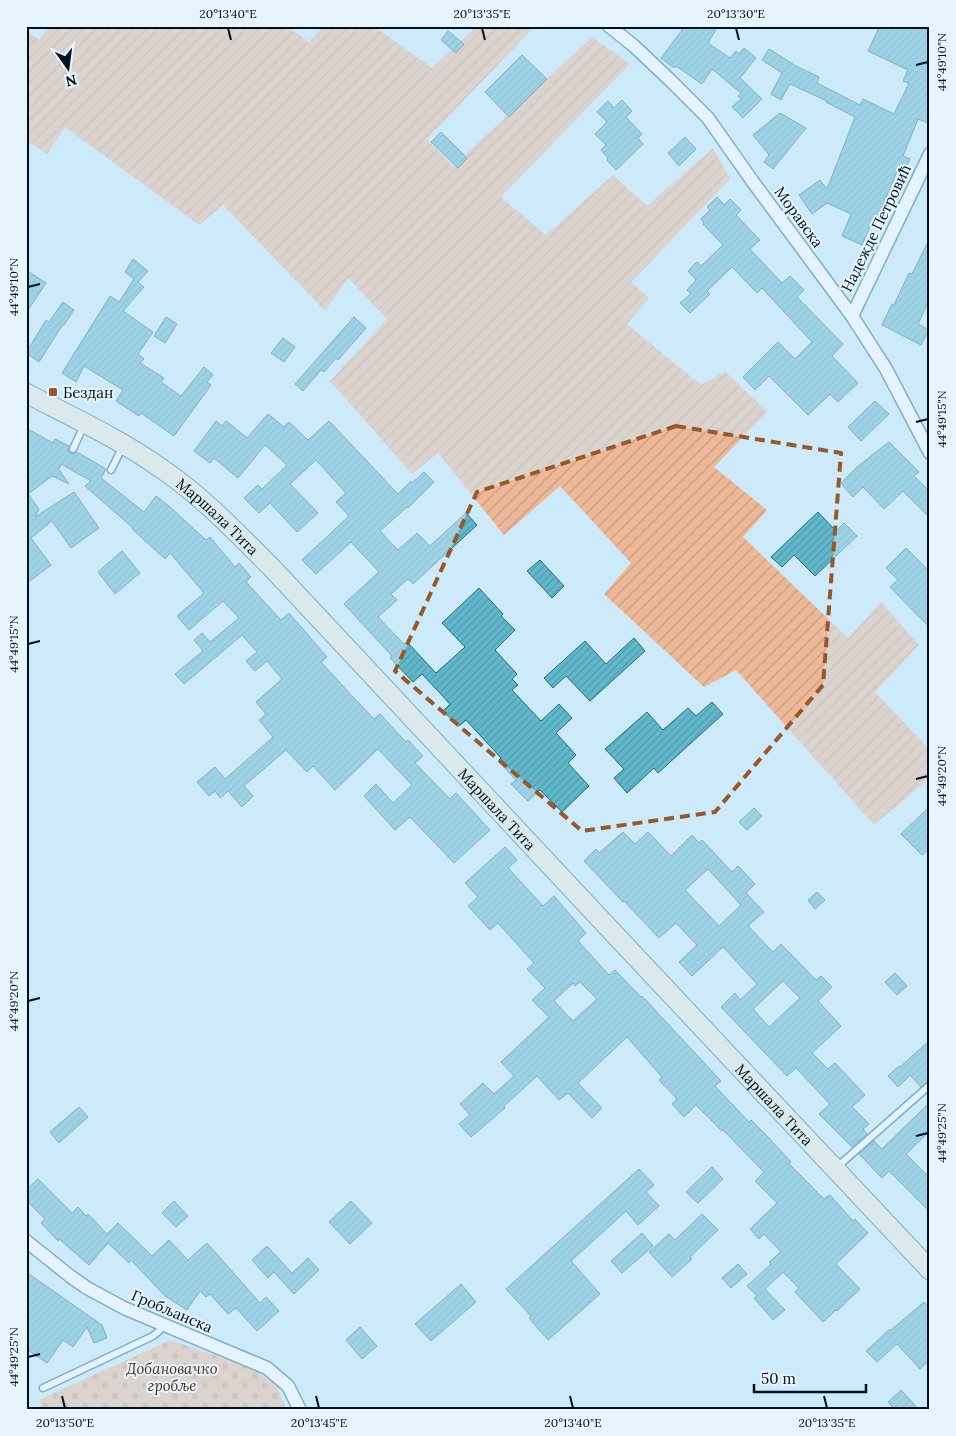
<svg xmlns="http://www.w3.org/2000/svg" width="956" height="1436" font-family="Lora,serif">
<defs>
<pattern id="cemetery-stones" width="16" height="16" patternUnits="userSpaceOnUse" patternTransform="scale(1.25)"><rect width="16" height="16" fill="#ecb898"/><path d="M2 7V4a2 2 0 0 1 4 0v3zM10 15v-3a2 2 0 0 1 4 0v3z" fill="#c99d82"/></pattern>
<pattern id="garden-furrows" width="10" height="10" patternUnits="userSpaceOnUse" patternTransform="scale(1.25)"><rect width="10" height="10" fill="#ecb898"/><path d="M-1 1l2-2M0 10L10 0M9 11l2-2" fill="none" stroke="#c99d82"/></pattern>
<pattern id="building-hatch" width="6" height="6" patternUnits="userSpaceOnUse" patternTransform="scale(1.25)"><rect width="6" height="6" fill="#62b8cb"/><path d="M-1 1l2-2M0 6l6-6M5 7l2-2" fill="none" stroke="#539dae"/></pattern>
</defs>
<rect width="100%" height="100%" fill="#cdeafb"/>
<path fill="url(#cemetery-stones)" d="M170,1340l80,27 27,19 9,24h-244l-3,-10z"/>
<path fill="url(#garden-furrows)" d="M49,26h238l22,16 15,-16h50l58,42 45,-42h58l-108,113 26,27 139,-129 38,27 -129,133 45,38 67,-60 34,31 66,-58 17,31 -99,103 18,16 -22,26 74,61 24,-14 42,41 -53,55 53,43 -24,27 105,101 33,-36 38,43 -44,47 55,58v28l-56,47 -138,-155 -32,17 -100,-93 27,-31 -71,-77 -56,49 -66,-82 -26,21 -82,-93 57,-62 -39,-41 -23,33 -102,-106 -24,20 -134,-98 -18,27 -21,-14v-110l13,10z"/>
<path fill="url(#building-hatch)" stroke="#1e6e7d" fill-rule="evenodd" d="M685,26h33l-10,17 22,15 6,-7 3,3 5,-6 12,10 -16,20 22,21 -19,19 -11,-11 9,-8 -3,-3 3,-3 -29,-24 -10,15 -26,-18 -2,2 -13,-10z
M880,26h39l11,5v93l-12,-5 -15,37 7,3 -5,12 -7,-2 -23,55 -3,-2 -10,23 -20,-9 9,-22 -24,-11 -15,11 -13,-19 21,-15 7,9 28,-72 -29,-15 1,-1 -37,-17 -9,16 -10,-6 11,-21 -20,-13 7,-11 27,17 23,11 -2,6 43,22 3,-6 31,15 15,-31 -6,-2 5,-11 -40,-19z
M448,31l16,13 -8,9 -15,-13z
M522,55l25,24 -38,38 -24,-25z
M622,100l10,11 -6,6 16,17 -4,4 5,6 -27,26 -9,-10 1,-2 -7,-8 5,-5 -11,-11 12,-12 -10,-10 11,-11 6,7z
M780,113l26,15 -33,41 -9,-7 5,-7 -16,-20z
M441,132l26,26 -9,10 -27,-26z
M685,137l11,12 -17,17 -11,-13z
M717,197l7,8 6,-6 11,11 -5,5 24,25 -10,9 32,34 8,-7 14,14 -7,7 46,47 -11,12 26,27 -20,19 -8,-8 -22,21 -39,-39 -14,14 -12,-13 35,-35 17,17 17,-17 -50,-54 -5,5 -25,-26 -25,24 3,3 -20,19 -10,-10 11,-9 -4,-4 9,-10 -8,-9 9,-9 4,4 22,-21 -20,-21 1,-1 -3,-4 9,-9 -3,-3z
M930,238v60l-12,26 11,6 -8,15 -39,-20 10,-21 2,1 15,-32 3,1z
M133,259l15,12 -10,11 6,5 -21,24 30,21 -15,22 6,5 -4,4 24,15 -3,4 20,14 23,-29 9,8 -6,7 4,3 -37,51 -33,-23 -2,3 -23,-15 7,-11 -39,-24 -8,16 -14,-9 48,-77 9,6 15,-23 -9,-7z
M26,270l20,13 -20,30z
M63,302l11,8 -10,15 -1,-1 -24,38 -13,-9 20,-33 3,2z
M166,317l11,7 -12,19 -11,-7z
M354,317l12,11 -28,32 -2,-2 -12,14 -3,-2 -18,21 -8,-7z
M283,338l12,9 -11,15 -13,-9z
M875,401l14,13 -28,27 -13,-14z
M268,414l16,13 5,-5 19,18 21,-19 69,73 13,-13 1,2 12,-11 10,10 -26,26 -1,-1 -27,24 18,19 19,-17 13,13 36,-33 11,12 -64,59 -5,-5 -17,15 6,6 -19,17 26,27 3,-2 29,31 29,-26 -23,-24 37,-35 24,26 -2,2 14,14 -20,20 22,24 -5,5 6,6 -6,5 29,31 18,-17 13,14 -16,15 20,22 -8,8 21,23 -27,26 -22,-22 -12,11 -17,-17 5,-4 -18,-19 3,-3 -35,-38 -8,7 -15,-16 7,-7 -28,-30 -9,8 -23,-24 2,-2 -48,-52 35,-32 -28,-30 -35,32 -14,-14 47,-44 -13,-14 10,-9 -30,-33 -26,24 28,29 -21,19 -27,-29 -11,10 -15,-15 14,-13 4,4 25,-24 -22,-20 -27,33 -24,-20 -4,5 -16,-12 22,-30 6,5 4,-5 21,17z
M26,428l27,15 2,-4 14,7 -1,4 2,3 4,1 3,-2 29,17 -5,9 43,34 12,-16 14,11 36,33 4,-3 25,30 4,-4 12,14 -5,5 35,38 8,-7 38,44 -6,5 33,36 20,21 6,-5 26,28 2,-2 15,16 -8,7 35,36 6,-6 34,37 -36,33 -44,-46 -15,13 -31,-34 12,-12 17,19 19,-18 -34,-36 -43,41 -22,-24 -6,6 -21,-22 -42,36 9,10 -11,11 -14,-16 -8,7 -5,-7 -6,5 -12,-14 18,-15 10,12 48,-42 -14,-17 7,-6 -10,-12 26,-23 -15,-18 -12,10 -9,-10 11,-9 -15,-17 -58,49 -9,-10 28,-23 -9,-11 8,-7 8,9 29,-24 -16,-17 -34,29 -12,-14 27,-23 -34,-40 -5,6 -33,-30 1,-1 -48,-42 6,-5 -30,-17 -2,5 -1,-1 11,16 -17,-8 -24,18 11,15 -4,8 39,-25 25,36 -28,20 -19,-27 -21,17 20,27 -25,19z
M889,442l30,30 -5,4 16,16v26l-27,-27 -19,18 -21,-22 -10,10 -10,-11h1l-3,-3 16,-16z
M818,512l18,19 8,-8 13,13 -42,40 -21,-21 -12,12 -11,-10z
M906,548l24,24v56l-40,-41 8,-7 -12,-12z
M122,551l18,22 -25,21 -17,-22z
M540,560l24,26 -12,12 -25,-27z
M634,638l11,13 -55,50 -24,-25 -13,12 -9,-10 41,-37 21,23z
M712,702l11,12 -65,59 -4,-5 -27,25 -13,-15 10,-9 -19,-20 42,-37 16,18 25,-22 8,8z
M930,806v42l-8,7 -21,-21z
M754,808l8,8 -15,14 -8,-8z
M623,832l12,12 13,-12 23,24 21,-21 7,8 3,-3 30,32 6,-6 17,18 -9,9 18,19 -15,13v2l24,25 8,-8 35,36 5,-4 11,11 -14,14 23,25 -29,27 16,16 7,-6 30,32 -13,12 17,17 -6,5 4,5 -15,13 -33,-33 11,-10 -34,-36 -9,8 -66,-69 14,-14 5,7 17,-16 -34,-37 -31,29 -13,-14 18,-17 -21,-22 -17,15 -35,-37 -1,1 -39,-41 12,-12 3,4zM708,869l33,36 -22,21 -34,-36zM783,981l17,17 -31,29 -16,-18z
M505,847l12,13 -9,8 35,38 11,-10 32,37 -8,8 31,34 6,-5 26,27 1,-1 79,85 -6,5 34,36 2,-2 17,17 23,25 -2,2 35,35 6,-4 23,26 2,-2 13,14 -32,31 24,25 -23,22 -1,-1 -13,12 -28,-30 4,-4 -16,-16 -18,17 20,21 -12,10 -19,-22 3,-2 -10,-10 24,-22 -2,-2 12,-10 -17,-18 -5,5 -9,-10 27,-26 -22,-22 9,-9 -41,-42 -1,1 -26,-26 -12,12 -12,-13 5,-5 -18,-19 3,-3 -35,-40 -49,46 24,25 -10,10 -24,-25 -9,7 -22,-24 -33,30 1,2 -34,29 -12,-13 11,-9 -10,-11 23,-21 11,11 20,-18 -13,-14 48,-45 -17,-17 13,-12 -18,-19 7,-6 -36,-40 -8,7 -22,-24 10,-9 -13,-14zM580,982l17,17 -24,22 -19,-20 19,-18 2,3z
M817,892l8,8 -10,9 -7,-9z
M895,973l12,13 -10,9 -12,-13z
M930,1040v40l-9,7 -11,-12 -12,12 -10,-11 11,-10 1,1z
M930,1102v29l-24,23 24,24v34l-41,-41 -7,7 -23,-24 15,-13 8,8z
M79,1107l9,10 -29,26 -9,-11z
M712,1167l11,12 -25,24 -12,-11z
M639,1169l15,16 -8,7 13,14 -21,19 -12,-14 -55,50 29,33 -52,46 -19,-22 2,-2 -25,-27z
M38,1179l34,34 6,-6 8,9 2,-2 19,20 11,-11 34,33 17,-16 19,20 19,-17 53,60 6,-6 13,14 -22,20 -21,-23 -8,6 -18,-20 -4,3 -6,-6 -13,19 -22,-14 -34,-36 -2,3 -21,-20 -19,22 -30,-26 -1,2 -17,-18 4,-4 -19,-19v-10z
M174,1201l14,15 -12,11 -14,-14z
M351,1201l21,22 -22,21 -21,-22z
M702,1214l16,16 -28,27 2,2 -20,18 -23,-25 20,-18 6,6z
M642,1233l11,13 -31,27 -11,-12z
M267,1246l25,27 16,-15 11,12 -25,24 -20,-22 -6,6 -16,-18z
M738,1264l9,10 -16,14 -9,-10z
M26,1272l76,53 5,13 -13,5 -7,-16 -14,20 -10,-7 -16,23 -21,-14z
M461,1284l15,18 -45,39 -16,-17z
M924,1302l6,7v51l-10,9 -23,-25 -20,18 -11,-11 24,-22 1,1z
M360,1327l17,19 -15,13 -16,-19z
M901,1390l18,20h-24l-7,-8z"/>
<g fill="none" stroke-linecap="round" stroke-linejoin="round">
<defs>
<path id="lane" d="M73,449l11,-24
M111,470l12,-24
M837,1167l93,-82
M43,1388l110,-52 6,-5 4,-6"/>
<path id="street" d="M609,26l25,20 38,36 36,36 45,64 99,134 34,53 44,84
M852,316l78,-162
M26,1241l44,35 17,12 37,20 143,60 21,18 12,24"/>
<g id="secondary">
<path id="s1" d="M26,393c46,24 94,46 136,76 41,28 75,64 110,99l332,355 326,347"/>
</g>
</defs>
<use href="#lane" stroke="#176c92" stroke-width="9"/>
<use href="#street" stroke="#176c92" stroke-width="15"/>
<use href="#secondary" stroke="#176c92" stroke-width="21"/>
<use href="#lane" stroke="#fff" stroke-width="6"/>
<use href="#street" stroke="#fff" stroke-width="12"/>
<use href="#secondary" stroke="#e8ebd4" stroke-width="19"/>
</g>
<path d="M0 0H956V1436H0ZM676,426l165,27 -18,232 -108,127 -133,19 -187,-160 82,-179z" fill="#cdeafb" fill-opacity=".55" fill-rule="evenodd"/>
<path fill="none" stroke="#9a5727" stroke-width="4" stroke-dasharray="10 6" stroke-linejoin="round" d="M676,426l165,27 -18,232 -108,127 -133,19 -187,-160 82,-179z"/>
<path fill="none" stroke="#00101c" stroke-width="2" d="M228,28l3,12M482,28l3,12M736,28l3,12M916,65l12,-3M28,287l12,-3M916,422l12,-3M28,644l12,-3M916,779l12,-3M28,1001l12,-3M916,1136l12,-3M28,1357l12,-3M62,1396l3,12M316,1396l3,12M570,1396l3,12M824,1396l3,12"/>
<rect fill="#9a5727" stroke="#e6f5fd" stroke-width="2" x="48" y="387" width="10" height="10" rx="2.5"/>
<g text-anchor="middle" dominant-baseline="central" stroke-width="4" stroke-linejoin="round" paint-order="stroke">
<g font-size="15" fill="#00101c" stroke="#e6f5fd">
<text transform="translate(799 217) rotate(54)">Моравска</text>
<text transform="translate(876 228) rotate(-64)">Надежде Петровић</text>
<text stroke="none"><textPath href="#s1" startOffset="229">Маршала Тита</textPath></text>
<text stroke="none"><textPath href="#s1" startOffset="634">Маршала Тита</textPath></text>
<text stroke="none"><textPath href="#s1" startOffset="1039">Маршала Тита</textPath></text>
<text transform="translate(172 1311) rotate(23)">Гробљанска</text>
</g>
<g font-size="15" fill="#00101c" stroke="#e6f5fd" text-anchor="start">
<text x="63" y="392">Бездан</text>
</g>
<g font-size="15" font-style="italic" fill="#542d10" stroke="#e6f5fd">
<text x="172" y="1368">Добановачко<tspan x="172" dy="17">гробље</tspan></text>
</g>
</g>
<rect width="956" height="1436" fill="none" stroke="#e6f5fd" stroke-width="55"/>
<g transform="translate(68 68) rotate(166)" stroke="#e6f5fd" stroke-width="4" paint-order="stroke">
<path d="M0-4L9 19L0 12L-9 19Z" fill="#00101c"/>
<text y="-8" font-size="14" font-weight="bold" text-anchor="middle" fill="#00101c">N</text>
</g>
<path d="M754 1384v8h112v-8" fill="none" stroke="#00101c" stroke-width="2.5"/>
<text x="761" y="1384" font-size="15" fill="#00101c" stroke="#e6f5fd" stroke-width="4" paint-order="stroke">50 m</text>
<rect x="28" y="28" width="900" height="1380" fill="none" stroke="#00101c" stroke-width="2"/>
<g font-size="12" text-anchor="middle" fill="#00101c">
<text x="228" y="18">20°13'40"E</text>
<text x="482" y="18">20°13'35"E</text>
<text x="736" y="18">20°13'30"E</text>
<text transform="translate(942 62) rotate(-90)" y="4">44°49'10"N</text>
<text transform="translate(14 287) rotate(-90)" y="4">44°49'10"N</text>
<text transform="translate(942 419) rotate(-90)" y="4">44°49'15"N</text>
<text transform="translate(14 644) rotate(-90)" y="4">44°49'15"N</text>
<text transform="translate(942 776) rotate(-90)" y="4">44°49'20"N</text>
<text transform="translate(14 1001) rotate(-90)" y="4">44°49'20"N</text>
<text transform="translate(942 1133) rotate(-90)" y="4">44°49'25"N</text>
<text transform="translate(14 1357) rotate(-90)" y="4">44°49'25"N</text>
<text x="65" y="1427">20°13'50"E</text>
<text x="319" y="1427">20°13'45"E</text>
<text x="573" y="1427">20°13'40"E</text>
<text x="827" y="1427">20°13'35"E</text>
</g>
</svg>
